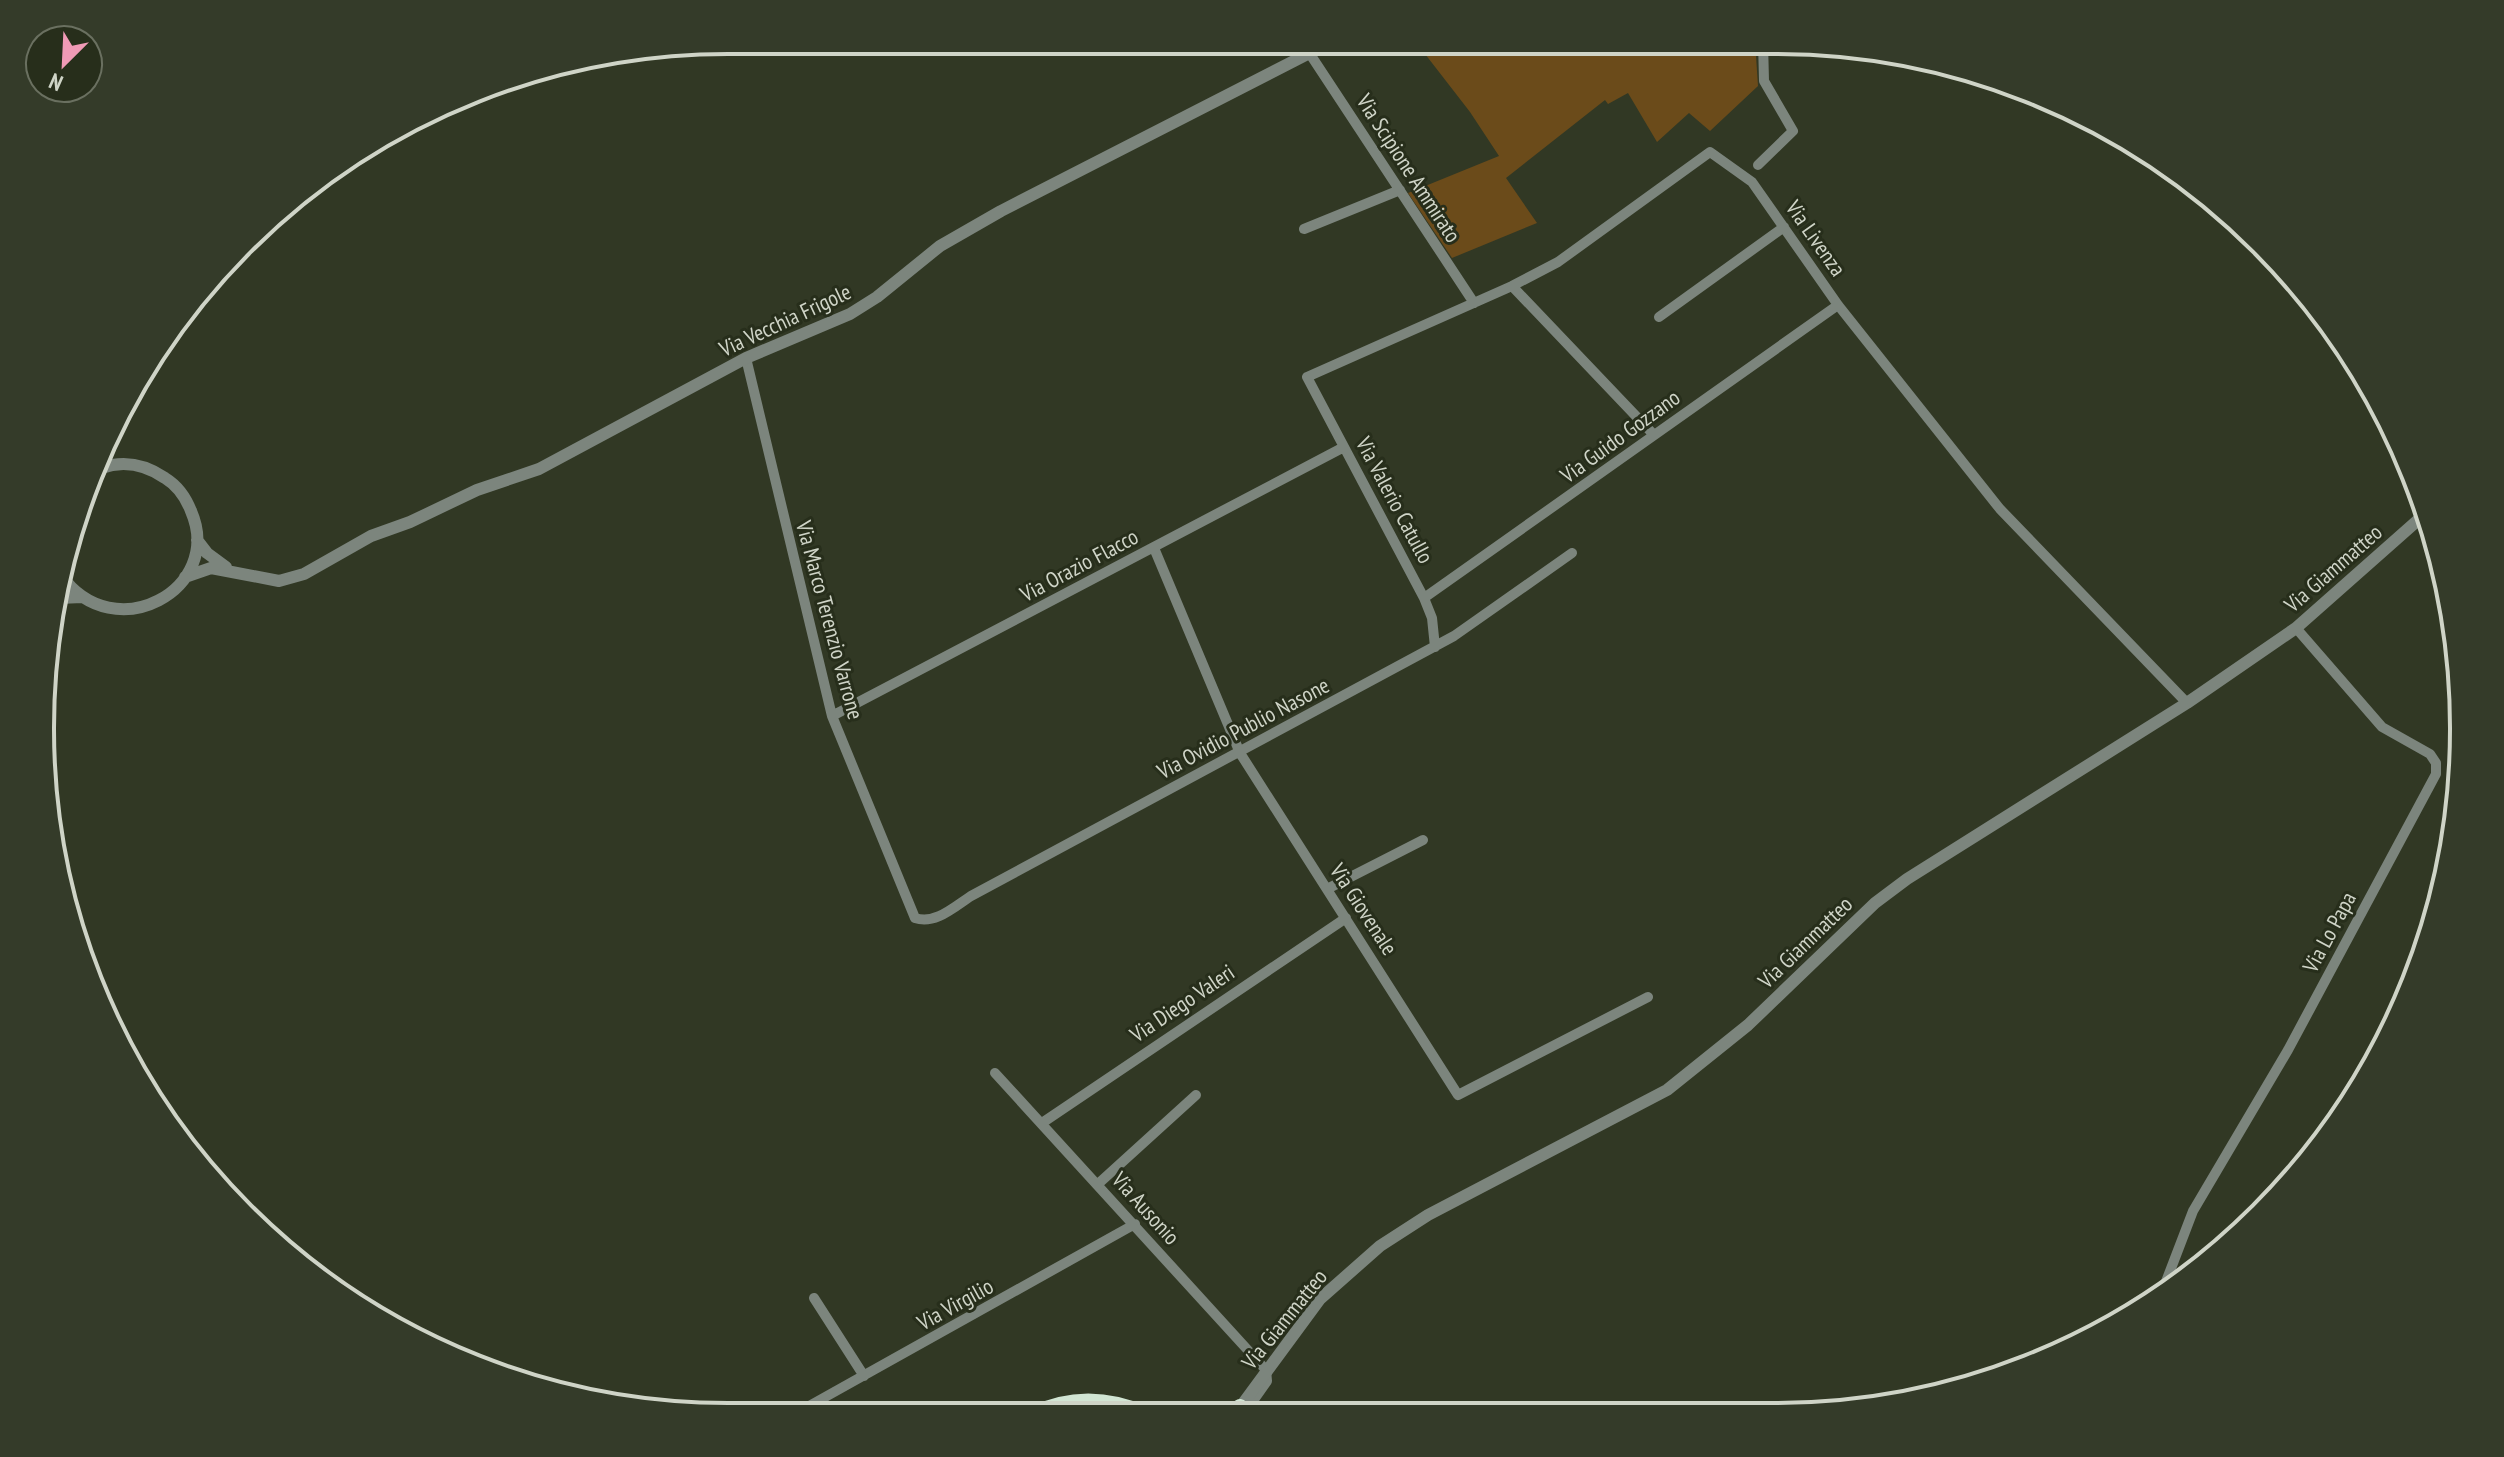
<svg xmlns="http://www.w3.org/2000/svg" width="2504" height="1457" font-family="'PT Sans Narrow',sans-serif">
<rect width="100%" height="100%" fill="#313824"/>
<path fill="#6b4b1a" d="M1415,41h340l3,45 -48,45 -21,-18 -32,29 -29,-49 -20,11 -3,-4 -99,78 31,45 -85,35 -44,-65 91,-37 -29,-44z"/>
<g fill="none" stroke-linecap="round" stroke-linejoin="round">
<path stroke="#7c857d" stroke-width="10" d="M1310,54l164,249
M1758,165l35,-34 -29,-50 -1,-40
M1304,229l96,-39
M1512,286l142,149
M1659,317l125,-90
M746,358l86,358 83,202c20,7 39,-11 56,-22l483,-260 118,-83
M1154,548l86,205 218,342 190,-98
M1424,598l414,-293
M1435,647l-3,-29 -8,-20 -117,-221 205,-91 46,-24 152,-110 42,30 86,123 162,204 187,194
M832,716l512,-269
M1327,889l96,-49
M995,1073l271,297 1,11 -24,34
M1042,1123l304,-205
M1098,1184l98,-89
M2162,1292l31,-81 95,-161 148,-276v-11l-6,-9 -48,-27 -86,-99
M814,1298l50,78
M793,1415l342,-191"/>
<path stroke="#7c857d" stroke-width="12" d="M197,540l10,13 19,14
M61,575c53,75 164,14 130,-64 -5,-13 -13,-25 -26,-33 -19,-13 -41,-18 -64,-10
M185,577l26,-9 68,13 25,-7 67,-38 39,-14 67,-32 62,-21 207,-111 104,-44 27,-17 63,-51 61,-35 332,-170
M59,598l23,-1
M1236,1413l84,-114 60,-53 48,-31 239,-125 81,-65 127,-122 32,-24 280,-176 109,-75 130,-115"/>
<path stroke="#d1e5d3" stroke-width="16" d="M325,1283l33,24
M1032,1415c39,-19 77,-17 115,0
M1230,1415l10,-8"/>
</g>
<g text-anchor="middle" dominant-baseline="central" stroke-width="6" stroke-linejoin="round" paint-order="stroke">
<g font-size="22" fill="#cfd4c7" stroke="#272e1b">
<text transform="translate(1409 168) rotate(57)">Via Scipione Ammirato</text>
<text transform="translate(1816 238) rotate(55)">Via Livenza</text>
<text transform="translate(785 320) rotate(-25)">Via Vecchia Frigole</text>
<text transform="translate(1620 436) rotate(-36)">Via Guido Gozzano</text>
<text transform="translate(1395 500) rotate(62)">Via Valerio Catullo</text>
<text transform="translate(1079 565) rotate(-28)">Via Orazio Flacco</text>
<text transform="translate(2333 568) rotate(-41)">Via Giammatteo</text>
<text transform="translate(830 620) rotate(75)">Via Marco Terenzio Varrone</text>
<text transform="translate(1243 728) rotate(-28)">Via Ovidio Publio Nasone</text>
<text transform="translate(1364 909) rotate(57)">Via Giovenale</text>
<text transform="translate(2329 932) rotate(-62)">Via Lo Papa</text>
<text transform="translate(1805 942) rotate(-44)">Via Giammatteo</text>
<text transform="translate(1182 1003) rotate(-34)">Via Diego Valeri</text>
<text transform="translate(1146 1208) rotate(48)">Via Ausonio</text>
<text transform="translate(955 1304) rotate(-29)">Via Virgilio</text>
<text transform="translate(1284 1319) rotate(-51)">Via Giammatteo</text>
</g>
</g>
<path d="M0 0H2504V1457H0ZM728 54H1776A674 674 0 0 1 2450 728V729A674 674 0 0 1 1776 1403H728A674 674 0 0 1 54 729V728A674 674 0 0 1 728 54Z" fill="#343b29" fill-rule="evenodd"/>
<path fill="none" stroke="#cfd4c7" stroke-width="4" d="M728 54H1776A674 674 0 0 1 2450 728V729A674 674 0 0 1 1776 1403H728A674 674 0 0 1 54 729V728A674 674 0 0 1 728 54Z"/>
<g transform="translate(64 64) rotate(204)"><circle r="38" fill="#272e1b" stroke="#6a7060" stroke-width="2"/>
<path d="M0-6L14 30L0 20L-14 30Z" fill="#f09ab6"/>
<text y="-12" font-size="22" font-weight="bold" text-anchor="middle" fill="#cfd4c7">N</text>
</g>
</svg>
